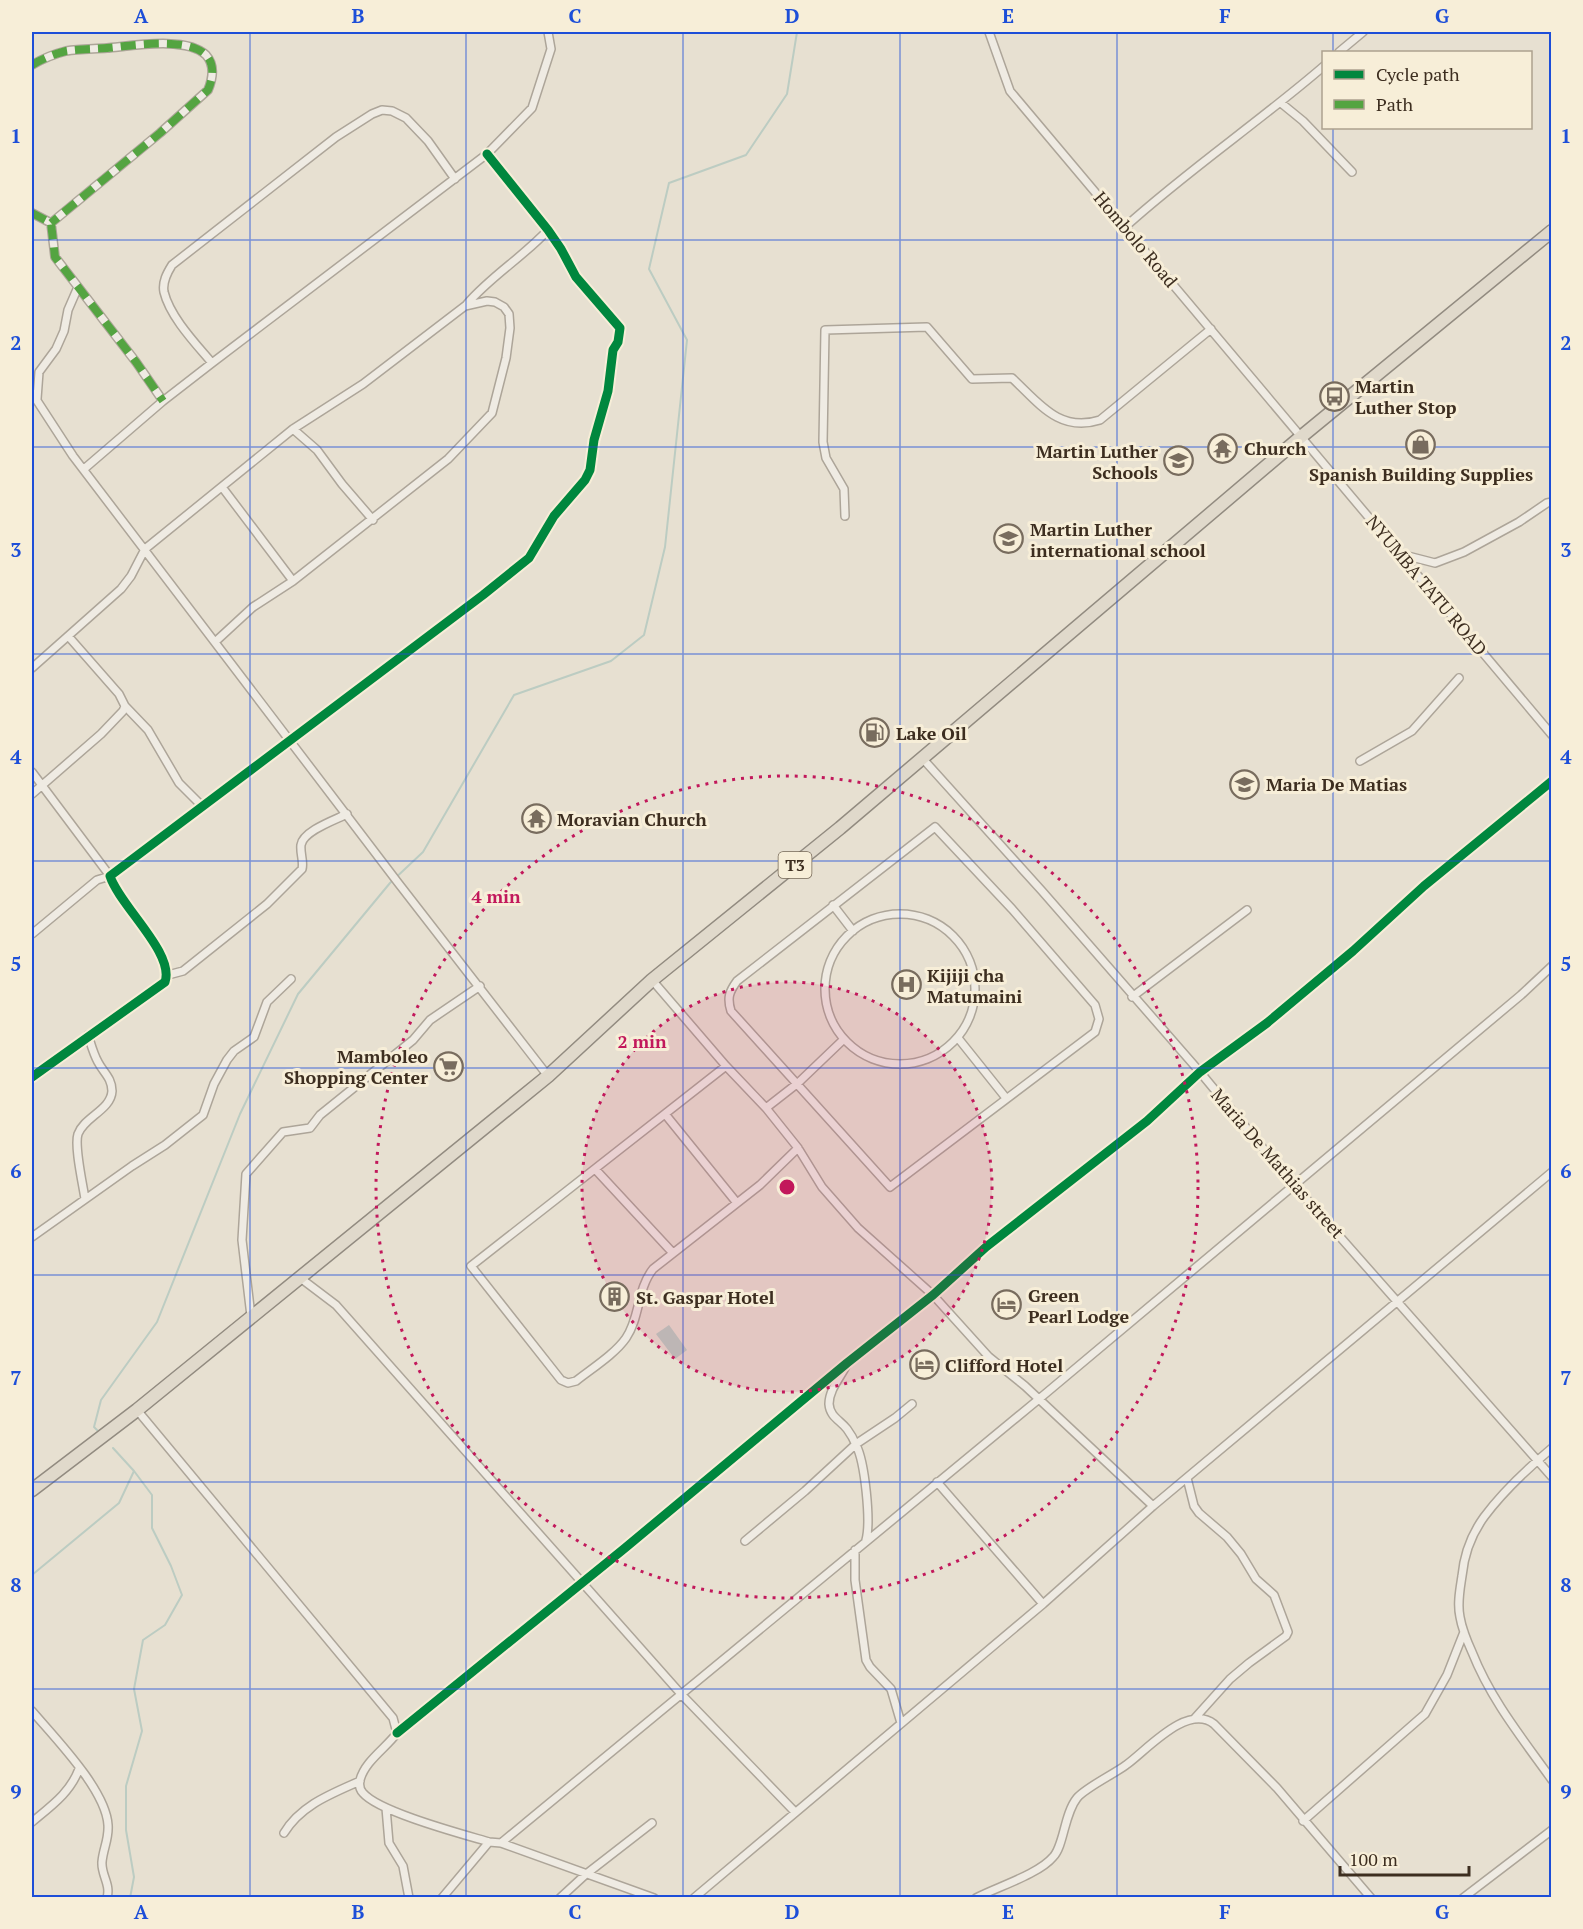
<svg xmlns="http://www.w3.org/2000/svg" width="1583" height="1929" font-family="'PT Serif',serif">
<rect width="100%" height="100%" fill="#e7e0d1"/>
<path fill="#bcccc2" d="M669,1325l18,25 -12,9 -19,-25z"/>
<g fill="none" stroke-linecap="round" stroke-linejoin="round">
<path stroke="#bcccc2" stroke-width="2" d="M98,1431l-4,-4 7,-27 56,-78 83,-208 58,-120 92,-111 33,-31 91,-157 97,-34 33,-26 21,-88 22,-207 -38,-71 20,-86 77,-28 41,-61 10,-62
M32,1575l87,-72 15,-32 -21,-23
M130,1898l4,-21 -8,-47v-44l16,-55 -8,-42 9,-49 22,-15 17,-30 -11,-29 -19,-38v-33l-18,-24"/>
<defs>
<path id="minor" d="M989,32l21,59 542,644
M1339,52l24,-20
M32,65c10,-6 22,-11 34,-14 13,-2 27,-2 41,-3 24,-2 80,-12 99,7 9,10 7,23 2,35l-48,43 -109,90
M1281,103l22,18 49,51
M32,213l19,10 4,34 81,105 27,39
M1125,227c63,-57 134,-105 199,-161
M467,304c24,-28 56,-47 81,-74
M212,363c-16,-19 -42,-46 -48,-71 -2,-10 3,-19 8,-27l164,-128 36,-23 10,-4 10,1 14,7 22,23 27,38
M32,393l41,63 326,428 149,192
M37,399l2,-27 17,-23 8,-18 4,-21 10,-23
M293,429l24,21 25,34 31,36
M84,469l79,-68 49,-38 275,-209 45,-46 19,-59 -3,-17
M222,487l71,94
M845,516l-1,-27 -18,-31 -3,-16 2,-112 102,-3 45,52 40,-1c27,25 47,55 88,42l111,-91
M1400,554l35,9 29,-11 55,-30 28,-19 5,-1
M32,668l89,-79 10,-13 14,-27 148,-120 70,-45 102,-78 22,-5 8,1 9,5 5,7 1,14 -4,30 -14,55 -44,46 -155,122 -40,26 -38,35
M125,706l23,24 31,53 24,24
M923,759l119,132 158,181 81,98 271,307
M1360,761l52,-30 47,-53
M32,772l78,104 -13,4 -65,54
M32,794l69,-60 22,-23 2,-5 -6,-12 -50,-57
M935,827l77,82 83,96 4,14 -4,13 -205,155 -159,-176c-4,-13 -2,-19 6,-30z
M833,905l20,26
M825 989a75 75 0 1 1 150 0a75 75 0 1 1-150 0Z
M168,975l15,-4 84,-67 35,-35c2,-8 -2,-15 -1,-24 2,-14 34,-25 46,-31
M652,980l74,86 40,42 32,40 24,39 36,41 75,67 56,62 36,29 128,120
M1132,997l115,-87
M958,1038l48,60
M726,1066l-255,200 90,114 7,3 8,-2c15,-12 39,-27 50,-43 14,-20 11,-49 27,-69l107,-84 38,-37
M32,1077l133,-95c10,-29 -46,-77 -55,-106l373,-281 46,-37 25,-42 31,-36 5,-10 4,-30 14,-49 5,-41 5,-8 2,-14 -44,-51 -15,-28 -13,-19 -61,-76
M766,1108l32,-25 46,-44
M665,1114l72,89
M595,1169l77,83
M85,1199c-2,-14 -11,-53 -7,-65 6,-17 33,-24 34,-43 0,-13 -9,-19 -14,-29 -5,-9 -7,-18 -10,-27
M32,1237l100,-71 33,-21 38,-30 11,-31 13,-24 7,-9 20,-14 13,-35 24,-23
M299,1277l37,28 345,389 114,118
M251,1316l-9,-76 4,-66 37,-42 27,-4 10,-13 93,-75 17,-20 50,-34
M846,1366c-6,12 -17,24 -17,38 1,13 11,16 18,25 3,4 7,11 9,16 9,17 15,77 10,95
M967,1369l22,-12
M137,1410l256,308 4,15c-11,15 -32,28 -37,47 -1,5 0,10 3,13 16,19 99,41 126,49l12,1 153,55
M1552,1448c-25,21 -48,42 -68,69 -13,18 -20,38 -22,59 -2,13 -5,28 -2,41 2,12 7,24 12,35 19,48 50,86 80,128
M1187,1478l7,28 5,7 28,24 14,17 15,25 18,16 14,37 -2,4 -37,27 -19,16 -36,40
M937,1482l106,122
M745,1541l60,-50 51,-47 39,-26 17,-14
M855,1550v30l11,80 4,7 21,22 10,34
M32,1711c23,27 74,79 76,114 1,14 -5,24 -6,37 -1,13 9,22 5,36
M397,1733l228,-185 222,-185 86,-68 53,-48 161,-126 53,-49 67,-49 86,-72 71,-65 128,-105
M386,1808l3,35 14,23 6,32
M1303,1821l122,-107 22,-39 17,-43
M32,1822c19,-16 38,-29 47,-53
M284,1833c17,-28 47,-39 76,-52
M501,1843l538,-444 482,-404 31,-29
M442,1898l47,-56
M560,1898l25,-23 67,-52
M694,1898l349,-294 110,-98 399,-334
M976,1898c21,-11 63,-24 77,-41 11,-11 11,-43 24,-59 8,-10 37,-24 49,-33 20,-14 61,-62 88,-41l63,64 94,110
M1463,1898l89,-68"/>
<path id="trunk" d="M32,1490l105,-80 411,-334 104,-96 188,-152 462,-392 250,-205"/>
</defs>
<use href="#minor" stroke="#ada599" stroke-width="10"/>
<use href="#trunk" stroke="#928b80" stroke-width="15"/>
<use href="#minor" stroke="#efebe3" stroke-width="7"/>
<use href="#trunk" stroke="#e0d9cb" stroke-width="12"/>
<path stroke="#54a441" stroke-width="8" stroke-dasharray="15 8" stroke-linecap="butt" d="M32,65c10,-6 22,-11 34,-14 13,-2 27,-2 41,-3 24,-2 80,-12 99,7 9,10 7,23 2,35l-48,43 -109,90
M32,213l19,10 4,34 81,105 27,39"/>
<defs>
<path id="cycleway" d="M32,1077l133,-95c10,-29 -46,-77 -55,-106l373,-281 46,-37 25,-42 31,-36 5,-10 4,-30 14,-49 5,-41 5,-8 2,-14 -44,-51 -15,-28 -13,-19 -61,-76
M397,1733l228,-185 222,-185 86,-68 53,-48 161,-126 53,-49 67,-49 86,-72 71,-65 128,-105"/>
</defs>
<use href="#cycleway" stroke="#f7eed8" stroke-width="13"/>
<use href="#cycleway" stroke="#00873e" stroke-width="9"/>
</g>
<path fill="none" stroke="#1d4ed8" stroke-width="1.5" stroke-opacity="0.55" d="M250,32v1866M466,32v1866M683,32v1866M900,32v1866M1117,32v1866M1333,32v20M1333,128v1770M32,240h1520M32,447h1520M32,654h1520M32,861h1520M32,1068h1520M32,1275h1520M32,1482h1520M32,1689h1520"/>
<circle cx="787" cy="1187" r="205" fill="#c2185b" fill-opacity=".12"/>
<g fill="none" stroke="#c2185b" stroke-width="3" stroke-dasharray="3 6">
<circle cx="787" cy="1187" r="205"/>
<circle cx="787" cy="1187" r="411"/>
</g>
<defs>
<symbol id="bus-ring" viewBox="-11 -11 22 22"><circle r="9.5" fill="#f7eed8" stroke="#786c5e" stroke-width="1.5"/><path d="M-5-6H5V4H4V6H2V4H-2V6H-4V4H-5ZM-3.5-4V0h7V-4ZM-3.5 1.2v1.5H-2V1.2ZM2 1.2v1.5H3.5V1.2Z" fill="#786c5e"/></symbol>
<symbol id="shop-ring" viewBox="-11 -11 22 22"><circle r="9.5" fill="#f7eed8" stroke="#786c5e" stroke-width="1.5"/><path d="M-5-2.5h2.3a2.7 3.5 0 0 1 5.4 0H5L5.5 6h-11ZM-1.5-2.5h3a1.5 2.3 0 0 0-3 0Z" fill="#786c5e"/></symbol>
<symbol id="temple-ring" viewBox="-11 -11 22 22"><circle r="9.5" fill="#f7eed8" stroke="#786c5e" stroke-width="1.5"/><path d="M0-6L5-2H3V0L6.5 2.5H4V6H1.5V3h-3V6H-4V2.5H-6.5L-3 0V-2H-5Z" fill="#786c5e"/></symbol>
<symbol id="school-ring" viewBox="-11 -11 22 22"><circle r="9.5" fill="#f7eed8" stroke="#786c5e" stroke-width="1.5"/><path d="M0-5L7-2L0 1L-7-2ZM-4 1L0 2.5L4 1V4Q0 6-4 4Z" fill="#786c5e"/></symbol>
<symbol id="fuel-ring" viewBox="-11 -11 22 22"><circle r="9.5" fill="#f7eed8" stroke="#786c5e" stroke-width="1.5"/><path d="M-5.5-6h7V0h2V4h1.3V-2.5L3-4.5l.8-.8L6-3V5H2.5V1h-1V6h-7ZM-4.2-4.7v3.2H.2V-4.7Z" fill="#786c5e"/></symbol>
<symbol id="hospital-ring" viewBox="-11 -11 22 22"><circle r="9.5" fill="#f7eed8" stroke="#786c5e" stroke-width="1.5"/><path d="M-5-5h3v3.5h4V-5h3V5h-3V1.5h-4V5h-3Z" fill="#786c5e"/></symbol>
<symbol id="supermarket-ring" viewBox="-11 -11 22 22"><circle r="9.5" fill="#f7eed8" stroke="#786c5e" stroke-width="1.5"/><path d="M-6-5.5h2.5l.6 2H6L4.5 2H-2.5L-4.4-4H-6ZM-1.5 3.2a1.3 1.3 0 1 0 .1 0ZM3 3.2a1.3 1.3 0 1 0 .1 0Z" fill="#786c5e"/></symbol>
<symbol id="building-ring" viewBox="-11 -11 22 22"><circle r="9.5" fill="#f7eed8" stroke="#786c5e" stroke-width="1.5"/><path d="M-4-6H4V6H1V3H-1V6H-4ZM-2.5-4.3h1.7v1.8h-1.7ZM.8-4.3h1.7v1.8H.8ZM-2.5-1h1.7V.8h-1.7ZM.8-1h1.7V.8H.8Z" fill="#786c5e"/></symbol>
<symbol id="hotel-ring" viewBox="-11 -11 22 22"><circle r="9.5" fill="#f7eed8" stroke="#786c5e" stroke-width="1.5"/><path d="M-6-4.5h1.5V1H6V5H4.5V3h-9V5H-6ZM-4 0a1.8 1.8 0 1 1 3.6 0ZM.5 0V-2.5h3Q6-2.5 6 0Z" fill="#786c5e"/></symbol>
</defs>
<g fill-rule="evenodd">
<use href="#bus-ring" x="1318" y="380" width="33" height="33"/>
<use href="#shop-ring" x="1404" y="428" width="33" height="33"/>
<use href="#temple-ring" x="1206" y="432" width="33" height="33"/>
<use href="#school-ring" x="1162" y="444" width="33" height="33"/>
<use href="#school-ring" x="992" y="522" width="33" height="33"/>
<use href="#fuel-ring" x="858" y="716" width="33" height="33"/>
<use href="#school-ring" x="1228" y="768" width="33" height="33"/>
<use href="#temple-ring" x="520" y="802" width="33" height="33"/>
<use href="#hospital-ring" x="890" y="968" width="33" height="33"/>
<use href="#supermarket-ring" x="432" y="1050" width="33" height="33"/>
<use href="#building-ring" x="598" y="1280" width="33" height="33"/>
<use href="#hotel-ring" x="990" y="1288" width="33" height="33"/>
<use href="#hotel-ring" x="908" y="1348" width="33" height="33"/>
</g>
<g text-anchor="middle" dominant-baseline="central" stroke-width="6" stroke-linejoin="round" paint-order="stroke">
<rect fill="#f7eed8" stroke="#756857" stroke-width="1.5" x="778.5" y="852" width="33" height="26" rx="4.5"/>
<g font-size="16" font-weight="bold" fill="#3d2e20">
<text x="795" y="865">T3</text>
</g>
<g font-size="18" fill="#3d2e20" stroke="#f7eed8">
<text transform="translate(1136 239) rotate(50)">Hombolo Road</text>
<text transform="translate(1427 585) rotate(50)">NYUMBA TATU ROAD</text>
<text transform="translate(1278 1163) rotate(49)">Maria De Mathias street</text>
</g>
<g font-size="18" font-weight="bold" fill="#3d2e20" stroke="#f7eed8" text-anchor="start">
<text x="1355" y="386">Martin<tspan x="1355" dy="21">Luther Stop</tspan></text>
<text x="1244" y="448">Church</text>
<text x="1158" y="451" text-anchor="end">Martin Luther<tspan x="1158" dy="21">Schools</tspan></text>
<text x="1421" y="474" text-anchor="middle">Spanish Building Supplies</text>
<text x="1030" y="529">Martin Luther<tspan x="1030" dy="21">international school</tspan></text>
<text x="896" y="733">Lake Oil</text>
<text x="1266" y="784">Maria De Matias</text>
<text x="557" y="819">Moravian Church</text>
<text x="927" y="975">Kijiji cha<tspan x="927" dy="21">Matumaini</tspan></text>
<text x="428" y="1056" text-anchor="end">Mamboleo<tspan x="428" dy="21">Shopping Center</tspan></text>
<text x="1028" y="1295">Green<tspan x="1028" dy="21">Pearl Lodge</tspan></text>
<text x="636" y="1297">St. Gaspar Hotel</text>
<text x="945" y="1365">Clifford Hotel</text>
</g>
</g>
<circle cx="787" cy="1187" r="9" fill="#c2185b" stroke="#f7eed8" stroke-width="3"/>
<g font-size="18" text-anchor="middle" font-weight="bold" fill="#c2185b" stroke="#f7eed8" stroke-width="6" stroke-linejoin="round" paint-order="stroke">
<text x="496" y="903">4 min</text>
<text x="642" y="1048">2 min</text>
</g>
<rect width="1583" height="1929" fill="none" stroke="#f7eed8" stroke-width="66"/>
<rect x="1322" y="51" width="210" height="78" fill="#f7eed8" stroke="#ada18e" stroke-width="1.5"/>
<rect x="1334" y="70" width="30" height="9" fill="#00873e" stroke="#ada18e" stroke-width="1.5"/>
<text x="1376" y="81" font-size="18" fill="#3d2e20">Cycle path</text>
<rect x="1334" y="100" width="30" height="9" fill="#54a441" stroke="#ada18e" stroke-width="1.5"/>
<text x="1376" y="111" font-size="18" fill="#3d2e20">Path</text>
<path d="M1340 1866v9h129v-9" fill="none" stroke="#3d2e20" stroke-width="3"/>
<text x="1349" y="1866" font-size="18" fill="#3d2e20" stroke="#f7eed8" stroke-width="4.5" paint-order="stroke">100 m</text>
<rect x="33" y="33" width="1517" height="1863" fill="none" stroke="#1d4ed8" stroke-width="2"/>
<g font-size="20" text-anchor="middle" font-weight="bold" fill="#1d4ed8">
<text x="141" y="23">A</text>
<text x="358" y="23">B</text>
<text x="575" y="23">C</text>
<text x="792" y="23">D</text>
<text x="1008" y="23">E</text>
<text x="1225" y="23">F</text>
<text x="1442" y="23">G</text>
<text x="16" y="143">1</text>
<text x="1566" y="143">1</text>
<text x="16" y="350">2</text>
<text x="1566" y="350">2</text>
<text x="16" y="557">3</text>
<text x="1566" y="557">3</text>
<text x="16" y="764">4</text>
<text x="1566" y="764">4</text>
<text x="16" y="971">5</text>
<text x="1566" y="971">5</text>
<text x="16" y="1178">6</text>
<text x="1566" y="1178">6</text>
<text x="16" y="1385">7</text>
<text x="1566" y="1385">7</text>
<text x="16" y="1592">8</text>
<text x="1566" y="1592">8</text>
<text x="16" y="1799">9</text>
<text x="1566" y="1799">9</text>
<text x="141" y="1919">A</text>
<text x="358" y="1919">B</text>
<text x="575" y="1919">C</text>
<text x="792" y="1919">D</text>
<text x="1008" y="1919">E</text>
<text x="1225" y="1919">F</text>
<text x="1442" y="1919">G</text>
</g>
</svg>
